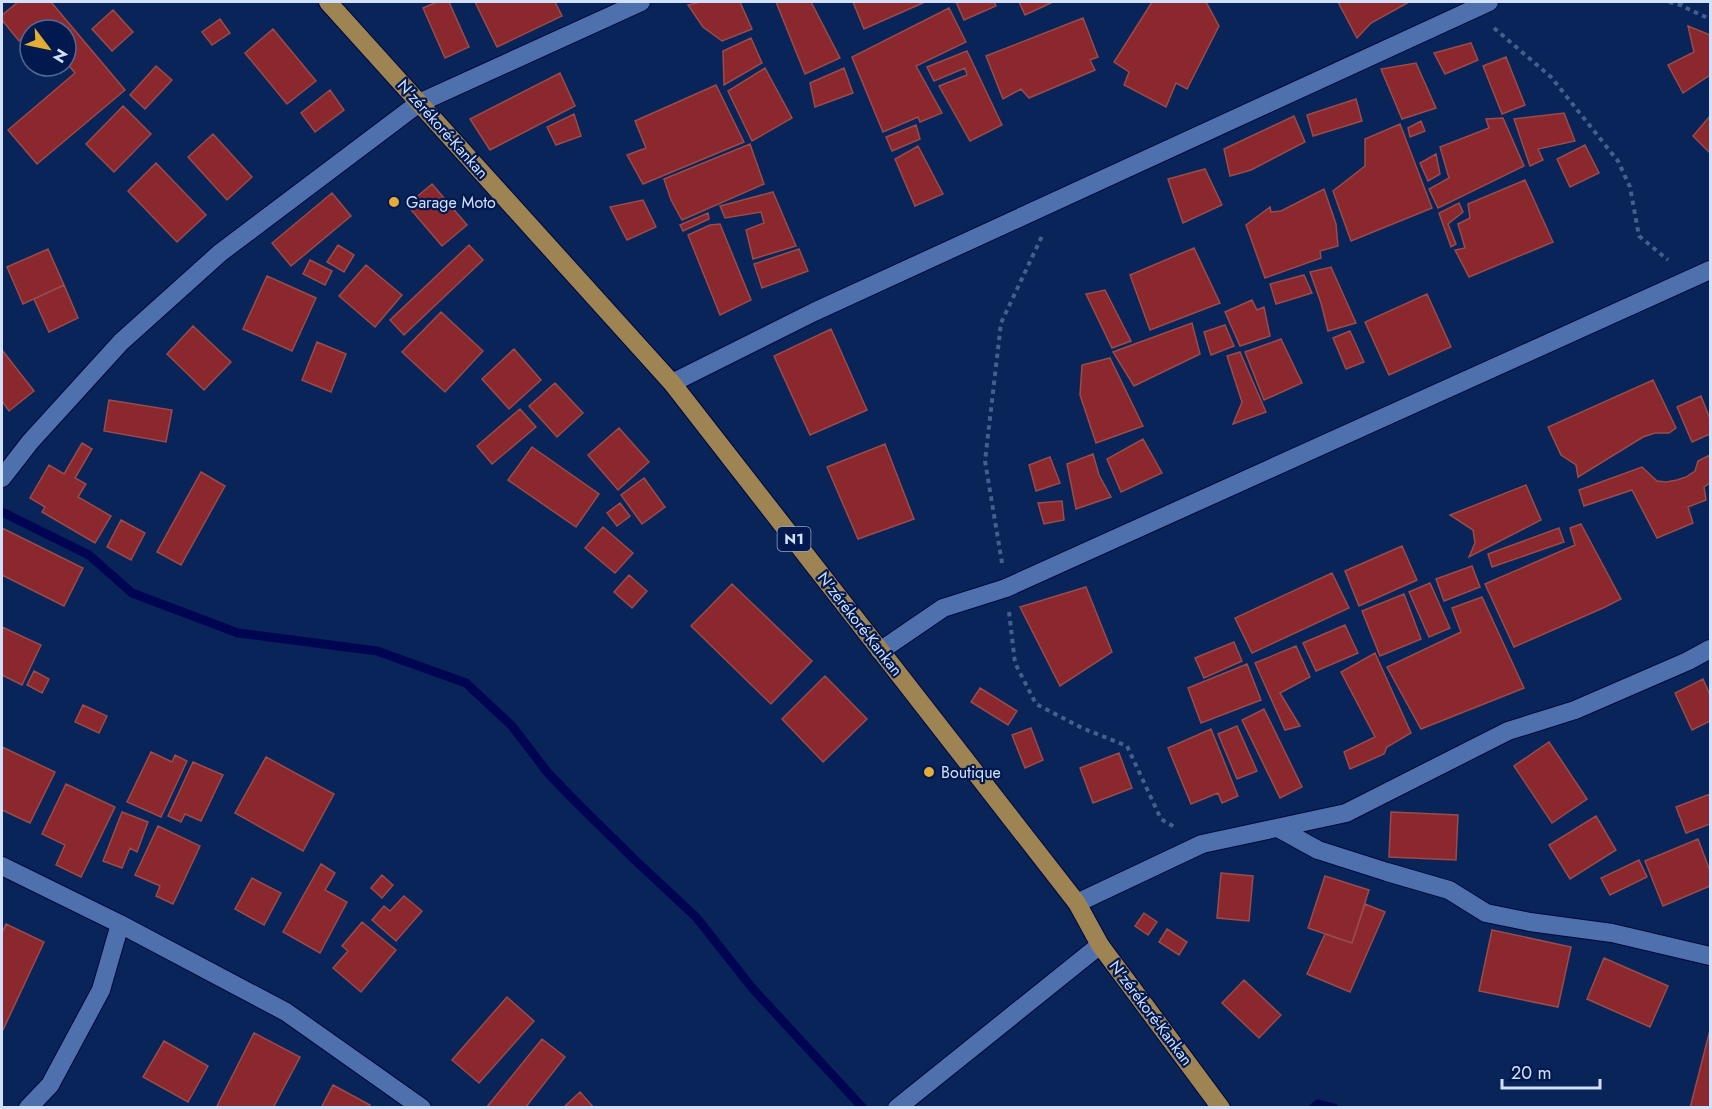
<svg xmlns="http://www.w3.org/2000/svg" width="1712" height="1109" font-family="Jost,sans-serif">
<rect width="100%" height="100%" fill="#082459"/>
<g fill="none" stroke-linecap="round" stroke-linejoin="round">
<path stroke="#000551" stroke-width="9" d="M2,512l87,43 43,38 106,40 139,18 89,32 46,43 36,47 28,29 60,59 60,56 57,72 110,119
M1313,1108l5,-4 16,4"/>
</g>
<path fill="#8b282d" stroke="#984c4b" stroke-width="1.5" d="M18,2h33l74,88 -88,74 -29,-34 67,-57 -9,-11v-32h-27l-3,-3 -6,3 -11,11 -17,-21v-5z
M437,2h12l20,45 -24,11 -22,-50z
M475,2h80l7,14 -65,31z
M701,2h39l12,27 -30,12 -19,-14 -15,-22z
M776,2h35l29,56 -35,16z
M853,2h72l-61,27z
M956,2h38l2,4 -32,14z
M1019,2h34l-28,13z
M1152,2h54l13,24 -32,63 -11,-6 -10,24 -42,-22 5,-13 -15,-10z
M1338,2h71l-38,21 -14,15z
M949,8l17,34 -50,24 26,47 -22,9 -2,-5 -35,15 -31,-75z
M113,10l20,22 -21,19 -20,-22z
M1083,18l15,39 -8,3 5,10 -66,28 -8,-9 -18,10 -17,-43z
M220,19l10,14 -18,12 -10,-13z
M1688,26l22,9v40l-27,18 -15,-28 26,-13z
M273,29l43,52 -29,23 -42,-51z
M751,38l11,25 -38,22 -1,-34z
M1471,43l7,17 -33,14 -11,-21z
M967,51l35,74 -32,16 -31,-55 28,-11 -2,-7 -31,13 -7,-14z
M1506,57l19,48 -23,9 -19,-48z
M1416,63l20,45 -34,11 -21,-50z
M156,66l16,14 -27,29 -15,-14z
M765,68l27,50 -40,23 -24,-50z
M844,68l9,25 -38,14 -5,-24z
M560,73l15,33 -85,44 -20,-31z
M716,85l28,57 -101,42 -16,-29 19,-7 -11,-27z
M330,90l14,20 -29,22 -14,-19z
M1356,99l6,22 -49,15 -6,-21z
M123,106l28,28 -37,38 -28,-28z
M1564,113l11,28 -37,8 5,11 -13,6 -16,-47z
M574,114l7,22 -25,9 -9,-18z
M1294,116l11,26 -54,28 -21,6 -6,-27z
M1710,116v37l-17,-17z
M1503,118l21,48 -86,42 -9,-19 20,-11 -9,-31 49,-19 -3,-9z
M1421,121l4,10 -15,6 -2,-9z
M1400,124l32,84 -81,33 -18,-50 32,-25v-27z
M916,125l4,14 -28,12 -6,-14z
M213,134l39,43 -25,23 -39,-43z
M750,144l14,40 -82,36 -11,-20 -7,-21z
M1585,145l14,28 -29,14 -13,-28z
M918,146l25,48 -28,12 -20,-47z
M1436,154l4,20 -12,7 -8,-18z
M156,163l50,52 -29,27 -49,-51z
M1205,169l17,36 -39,18 -15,-44z
M1525,180l28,62 -84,35 -14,-27 10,-2 -7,-24 12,-6 -2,-14z
M432,184l35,41 -25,21 -35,-41z
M1324,189l12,35 2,22 -18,5 1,7 -56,20 -19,-53 24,-18 1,5 10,-1z
M773,192l23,54 -43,13 -7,-29 18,-7 -3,-11 -36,6 -5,-12z
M332,193l19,23 -60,50 -19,-23z
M643,200l13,27 -29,13 -17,-33z
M1459,203l4,9 -15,12 8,20 -5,3 -12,-34z
M708,213l1,6 -26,12 -3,-6z
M720,224l31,76 -31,15 -32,-80 22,-10z
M338,245l16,10 -10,17 -17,-10z
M469,245l14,15 -79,75 -14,-15z
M1194,248l26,55 -70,27 -20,-55z
M48,249l16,36 -41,19 -16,-37z
M799,249l9,22 -46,17 -8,-24z
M310,260l22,11 -7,14 -22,-11z
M366,265l36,30 -27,32 -36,-31z
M1331,267l25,56 -28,8 -7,-28 -11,-31z
M1304,275l8,18 -36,11 -6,-20z
M267,276l49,22 -24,53 -49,-22z
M64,285l14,33 -29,14 -15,-33z
M1105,290l26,51 -19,7 -26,-54z
M1427,294l24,53 -62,28 -24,-53z
M1252,300l5,10 7,-3 6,29 -30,10 -15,-34z
M441,312l42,39 -38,41 -43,-40z
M1192,323l8,31 -66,32 -21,-34z
M1225,325l9,21 -23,9 -7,-23z
M193,326l38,36 -27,28 -37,-36z
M831,329l36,81 -57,25 -36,-79z
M1350,331l14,31 -18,7 -13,-31z
M1281,339l21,44 -38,17 -19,-48z
M317,342l29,12 -15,38 -29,-12z
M514,349l27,31 -32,29 -27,-30z
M2,350l32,41 -25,20 -7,-10z
M1240,352l26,60 -33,12 9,-22 -15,-46z
M1110,358l33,68 -47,17 -16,-48 2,-30z
M1653,380l23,48 -7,5h-14l-12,4 -65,40 -2,-12 -15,-10 -13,-28z
M555,383l28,30 -26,24 -28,-31z
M1701,396l9,23v15l-18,8 -15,-35z
M109,400l63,10 -6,32 -62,-11z
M520,409l16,18 -44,37 -15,-18z
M619,428l30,34 -31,28 -30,-35z
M1143,439l19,34 -41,19 -14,-33z
M82,443l10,6 -17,29 11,6 -8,13 33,19 -16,27 -53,-31 3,-5 -15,-9 19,-33 15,9z
M885,444l29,75 -56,20 -31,-72z
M532,447l67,47 -23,33 -68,-47z
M1093,454l6,21 12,22 -35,12 -9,-45z
M1710,455v28l-6,4 2,13 -18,7 5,16 -36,15 -25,-48 -48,16 -5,-16 63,-23 15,14 9,1 11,-2 9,-3 9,-6 3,-10z
M1050,457l10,26 -24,8 -7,-26z
M201,472l24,14 -44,79 -24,-13z
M644,478l21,29 -23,17 -21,-29z
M1526,485l15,35 -72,37 6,-14 -2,-13 -23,-15z
M1062,501l2,19 -20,4 -6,-21z
M620,503l10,13 -13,10 -10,-13z
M121,520l24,13 -14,27 -24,-13z
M1581,524l40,75 -18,9 -89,39 -29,-63 90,-39 -5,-17z
M603,527l30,26 -18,20 -30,-25z
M2,528l81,40 -19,38 -62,-31z
M1559,528l5,14 -72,25 -4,-13z
M1402,546l15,34 -58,26 -14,-35z
M1472,566l8,21 -36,14 -8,-22z
M1332,573l17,35 -97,45 -17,-35z
M629,575l18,16 -15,17 -18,-16z
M1430,583l20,45 -21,9 -20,-45z
M732,584l80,77 -41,43 -80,-78z
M1086,587l26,65 -52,34 -40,-79z
M1404,594l17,45 -41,17 -18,-45z
M1482,597l42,91 -103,41 -34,-62 74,-35 -9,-24z
M1345,625l13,28 -42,18 -13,-28z
M2,627l39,18 -19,40 -20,-10z
M1234,642l8,19 -38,17 -9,-20z
M1296,646l14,31 -30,16 20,33 -15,4 -30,-67z
M1375,653l36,80 -24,14 -3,7 -34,15 -6,-17 31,-15 -34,-65z
M1247,664l14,36 -60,23 -13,-35z
M34,671l15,8 -7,14 -15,-8z
M825,676l42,43 -44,43 -41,-43z
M1703,679l7,16v26l-18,9 -17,-37z
M980,688l37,23 -9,14 -37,-23z
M83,705l24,11 -8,17 -24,-11z
M1264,709l38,78 -22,11 -38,-78z
M1237,726l20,45 -20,8 -19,-45z
M1031,728l12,32 -18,8 -13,-33z
M1211,729l27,67 -16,7 -4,-10 -27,11 -23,-56z
M1549,742l38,57 -35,24 -38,-57z
M2,747l53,25 -25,51 -28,-13z
M151,752l21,10 3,-7 12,6 -26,56 -34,-15z
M1119,753l13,35 -39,15 -13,-35z
M266,757l68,37 -31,57 -68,-38z
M193,762l30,13 -22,46 -16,-7 -4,8 -13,-6z
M66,784l49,23 -34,70 -25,-12 9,-20 -23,-11z
M1710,794v30l-24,9 -10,-26z
M122,812l26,10 -11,30 -7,-4 -8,20 -19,-7z
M1391,812l67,3 -2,45 -67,-3z
M1596,816l20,34 -46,29 -21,-34z
M158,826l42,20 -27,58 -17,-8 4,-10 -25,-11z
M1698,839l12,32v15l-47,20 -18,-45z
M1639,860l8,17 -37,18 -9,-17z
M321,864l14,9 -10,17 22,12 -27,51 -37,-21z
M1221,873l32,3 -4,45 -32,-3z
M382,875l11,10 -11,13 -11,-10z
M1325,876l44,14 -17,53 -44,-15z
M252,878l29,15 -17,32 -29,-16z
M404,896l18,15 -26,30 -24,-21 12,-14 6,5z
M1365,904l20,8 -35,80 -43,-18 18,-40 27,9z
M1144,913l13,9 -9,13 -13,-9z
M362,922l34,28 -35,42 -28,-24 15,-17 -6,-5z
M6,924l38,18 -42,90v-99z
M1167,929l20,13 -8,13 -20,-13z
M1492,930l79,17 -13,60 -79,-16z
M1604,958l64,28 -18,41 -63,-28z
M1244,980l37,35 -22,23 -37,-35z
M507,997l27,24 -55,62 -27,-23z
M1710,1030v78h-20z
M254,1033l46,24 -27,51h-57z
M542,1039l23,18 -40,51h-39z
M164,1041l44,25 -20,36 -45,-25z
M333,1085l37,20 -2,3h-47z
M580,1092l14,16h-31z"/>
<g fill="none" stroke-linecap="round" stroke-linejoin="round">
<defs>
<path id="minor" d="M672,383l142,-71 675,-310
M2,478l28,-36 91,-100 99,-89 199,-150 222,-101
M880,651l63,-43 63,-20 704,-318
M1278,828l40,22 69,22 62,18 37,23 44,9 82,11 98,23
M2,866l118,58 166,88 136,96
M1077,903l125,-59 144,-31 162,-82 67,-21 113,-49 22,-12
M28,1108l22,-23 51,-95 19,-66
M897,1108l203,-163"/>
<path id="trunk" d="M328,2l344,381 405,520 23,42 121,163"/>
</defs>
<use href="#minor" stroke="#00073d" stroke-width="20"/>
<use href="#trunk" stroke="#00073d" stroke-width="20"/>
<path stroke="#465e8b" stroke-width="4" stroke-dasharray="4.5 4.5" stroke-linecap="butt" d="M1669,2l15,4
M1679,2l5,5 26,12
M1494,28l57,49 67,84 12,26 9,49 29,24
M1002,563l-17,-102 16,-138 42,-89
M1009,612l6,51 21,41 46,24 45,18 34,73 15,9"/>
<use href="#minor" stroke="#4e70ac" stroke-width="18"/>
<use href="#trunk" stroke="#9d8452" stroke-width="18"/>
</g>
<g fill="#e5ad35" stroke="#01194e" stroke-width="2">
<circle cx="394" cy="202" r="6"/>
<circle cx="929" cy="772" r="6"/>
</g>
<g text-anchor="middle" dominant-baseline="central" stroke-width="4.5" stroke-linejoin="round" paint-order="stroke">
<rect fill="#01194e" stroke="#93a4c7" stroke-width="1.5" x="777.5" y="527" width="33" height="24" rx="4.5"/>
<g font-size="15" font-weight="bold" fill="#d1e0fb">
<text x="794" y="539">N1</text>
</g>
<g font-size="16" fill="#d1e0fb" stroke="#01194e">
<text transform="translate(443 129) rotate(48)">N'zérékoré-Kankan</text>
<text transform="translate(860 624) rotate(52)">N'zérékoré-Kankan</text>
<text transform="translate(1151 1013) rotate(53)">N'zérékoré-Kankan</text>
</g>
<g font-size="16" fill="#d1e0fb" stroke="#01194e" text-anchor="start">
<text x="406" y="202">Garage Moto</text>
<text x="941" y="772">Boutique</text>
</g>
</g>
<rect width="1712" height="1109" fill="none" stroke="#d1e0fb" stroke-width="6"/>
<g transform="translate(48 48) rotate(122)"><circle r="28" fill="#01194e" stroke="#546993" stroke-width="1.5"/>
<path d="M0-4.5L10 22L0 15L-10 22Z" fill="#e5ad35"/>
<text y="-9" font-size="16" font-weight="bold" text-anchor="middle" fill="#d1e0fb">N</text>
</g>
<path d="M1502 1079v9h98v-9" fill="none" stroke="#d1e0fb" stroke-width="3"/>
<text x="1511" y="1079" font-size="18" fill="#d1e0fb" stroke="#01194e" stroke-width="4.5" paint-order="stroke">20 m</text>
</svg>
